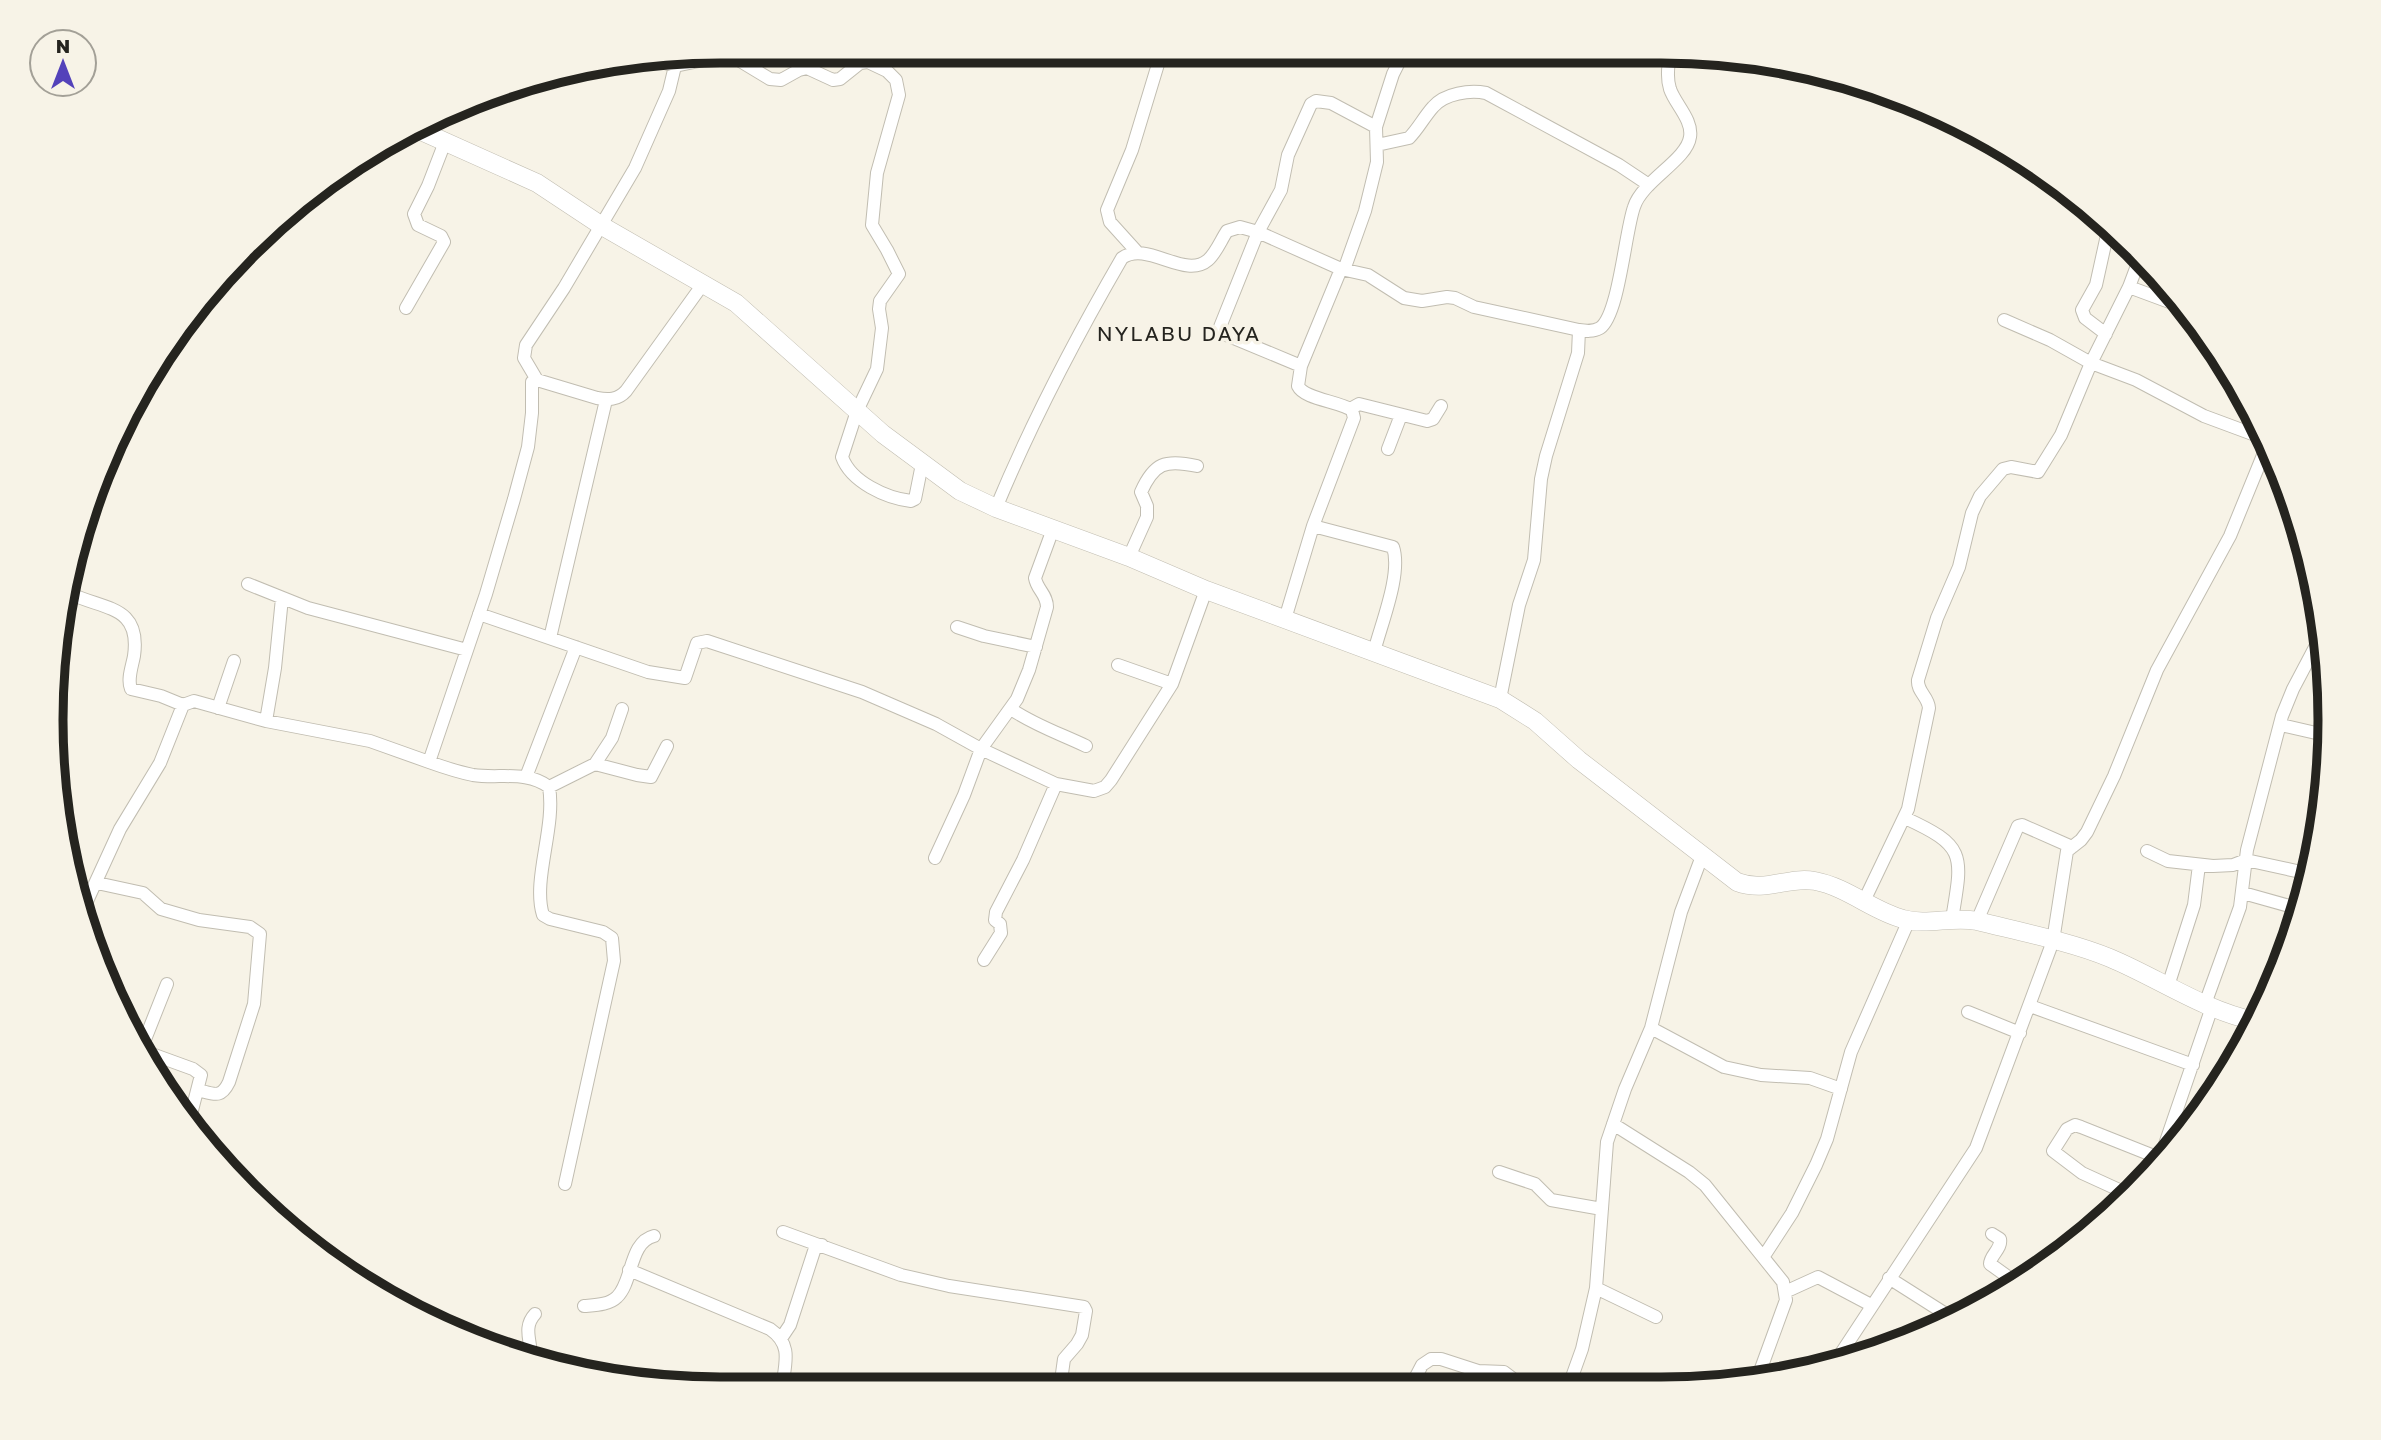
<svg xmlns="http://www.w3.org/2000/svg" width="2381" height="1440" font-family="'Golos Text',sans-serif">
<rect width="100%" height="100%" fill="#f7f3e7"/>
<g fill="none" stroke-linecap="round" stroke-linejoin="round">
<defs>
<path id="street" d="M659,61l16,5 48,-10h9l38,23 11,1 18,-10 8,-2 26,12 7,-1 20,-16 8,-1 19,9 9,9 3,15 -22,78 -5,52 15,25 12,24 -19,27 -1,8 3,19 -5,41 -20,42 -15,46c9,25 44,41 69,44l4,-2 7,-35
M1377,145l32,-7c9,-9 15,-21 24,-31 12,-14 37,-17 53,-14l133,72 30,20
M1138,253l-28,-31 -3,-12 25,-60 30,-99
M1344,270l21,-59 12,-49 -1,-35 17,-53 11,-22
M2129,287l54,20
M406,308l38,-66 -3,-6 -23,-11 -4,-11 14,-28 17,-44
M2004,320l46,20 41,23 45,17 68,36 62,23
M2106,334l-21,-16 -3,-8 14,-25 13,-59
M1301,366l-77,-32 -4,-7 38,-95 23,-42 7,-35 23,-51 5,-3 15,2 45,24
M537,380l-13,-22 2,-13 38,-57 71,-120 34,-77 6,-25
M1350,409l9,-5 68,17 6,-2 8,-13
M1388,449l13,-34
M996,508c36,-87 79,-169 126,-250 25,-18 63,22 86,2 8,-7 13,-20 19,-29l13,-4 18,5 83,37 27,6 36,23 18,3 25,-4 8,1 19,9 105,23c7,1 14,2 21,-2 19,-13 25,-96 34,-121 8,-26 53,-47 56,-70 3,-17 -15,-33 -20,-48 -4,-13 -2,-25 1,-37
M1313,526l80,21c9,27 -12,77 -19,105
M1129,557l18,-40v-11l-6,-14c13,-29 24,-33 56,-26
M248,584l60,24 159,42
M71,594c35,16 70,12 63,62 -2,11 -7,23 -3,33l30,7 22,9
M479,614l169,58 37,6 12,-35 10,-2 155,51 74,32 45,25 75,35 38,7 11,-4 6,-7 61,-96 34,-94
M1285,619l28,-93 41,-108 -2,-8c-14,-9 -48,-11 -54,-24l3,-20 40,-97
M957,627l27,9 52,11
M550,638l56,-238
M1118,665l54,19
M1500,699l19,-94 15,-45 7,-81 5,-23 32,-103 1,-23
M218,708l16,-47
M1011,709c23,16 50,25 75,37
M266,721l9,-53 7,-70
M2281,725l48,11
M429,762c14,5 29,10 44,13 26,4 54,-5 76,12 7,40 -17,93 -6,128l7,4 53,13 9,6 2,23 -49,223
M595,764l17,-26 10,-29
M526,777l50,-130
M549,787l46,-23 42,11 14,2 16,-31
M1905,818c61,28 58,36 47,101
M2147,851l21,10 45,5 20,-1 13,-5 64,14
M935,858l29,-63 17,-46 36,-50 12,-29 18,-63c0,-13 -10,-17 -12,-29l18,-49
M97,883l46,10 18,16 38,11 51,7 10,7 -6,70 -25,78c-8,17 -15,12 -31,8
M2243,893l57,16
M1864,901l44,-92 21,-101c-1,-12 -12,-16 -11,-28l19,-62 22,-51 13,-54 8,-17 23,-27 8,-2 27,5 23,-37 30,-72 38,-76 12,-32
M82,912l38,-83 40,-66 23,-58 11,-4 72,20 104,20 59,21 57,-168 28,-95 14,-52 4,-34v-31l5,-2 60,18c11,2 21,2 29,-7l77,-107
M1977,921l41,-95 4,-1 50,22
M984,960l17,-27 -1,-9 -5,-4 1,-8 27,-52 33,-76
M2168,986l26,-81 5,-40
M2205,1004l35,-97 7,-57 35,-134 11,-27 29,-55
M2030,1006l163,59
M1968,1012l52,21
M1651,1028l73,39 37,8 49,3 31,11
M144,1042l23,-58
M149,1053l44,16 8,6 -13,51
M1613,1124l76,48 16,13 78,97 3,18 -27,74 1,5
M2161,1156l51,-149
M1499,1172l36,12 16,16 51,9
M2128,1194l-46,-21 -29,-22 14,-22 8,-4 6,2 78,31
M783,1232l118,43 48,11 135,21 2,4 -4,24 -5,9 -13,15 -4,29
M1992,1234l8,5c2,10 -10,16 -10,25l28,20
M1764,1256l28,-43 24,-48 11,-26 24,-87 58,-132
M629,1270l141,59c23,16 15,34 12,59
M1889,1278l63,40
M1596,1288l60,29
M1785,1292l33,-15 53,28
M584,1306c11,-1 25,-1 33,-9 16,-15 12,-55 37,-61
M782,1337l8,-12 25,-77 7,-3
M531,1359c1,-17 -9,-31 4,-45
M1832,1367l144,-219 77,-207 14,-90 14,-11 6,-8 27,-56 43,-106 73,-134 38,-93
M1410,1388l12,-23 9,-6h10l37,12 26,1 8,6 3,10
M1568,1388l14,-39 14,-61 11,-146 18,-53 26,-61 30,-116 21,-56"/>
<path id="secondary" d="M421,131l116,52 65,43 134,77 147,131 77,57 36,17 133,49 77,33 294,109 35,22 44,39 158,122c30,11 50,-6 78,-1 32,6 58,30 88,38 24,7 49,-3 74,2 40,10 95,21 133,37 48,20 93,52 145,63"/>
</defs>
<use href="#street" stroke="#c1bdb1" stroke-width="14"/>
<use href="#secondary" stroke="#c1bdb1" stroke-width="19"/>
<use href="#street" stroke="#fff" stroke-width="12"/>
<use href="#secondary" stroke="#fff" stroke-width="18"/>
</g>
<g text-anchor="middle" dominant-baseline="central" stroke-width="7" stroke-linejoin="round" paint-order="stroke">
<g font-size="21" letter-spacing="2" fill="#25241f" stroke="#f7f3e7">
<text x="1179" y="333">NYLABU DAYA</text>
</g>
</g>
<path d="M0 0H2381V1440H0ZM720 63H1661A657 657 0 0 1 2318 720V720A657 657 0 0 1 1661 1377H720A657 657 0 0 1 63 720V720A657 657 0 0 1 720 63Z" fill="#f7f3e7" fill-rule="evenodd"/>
<path fill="none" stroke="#25241f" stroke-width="9" d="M720 63H1661A657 657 0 0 1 2318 720V720A657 657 0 0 1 1661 1377H720A657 657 0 0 1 63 720V720A657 657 0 0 1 720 63Z"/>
<g transform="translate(63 63)"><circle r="33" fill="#f7f3e7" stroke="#a3a097" stroke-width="2"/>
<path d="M0-5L12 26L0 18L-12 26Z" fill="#5342ba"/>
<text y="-10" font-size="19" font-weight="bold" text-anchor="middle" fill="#25241f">N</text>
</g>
</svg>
